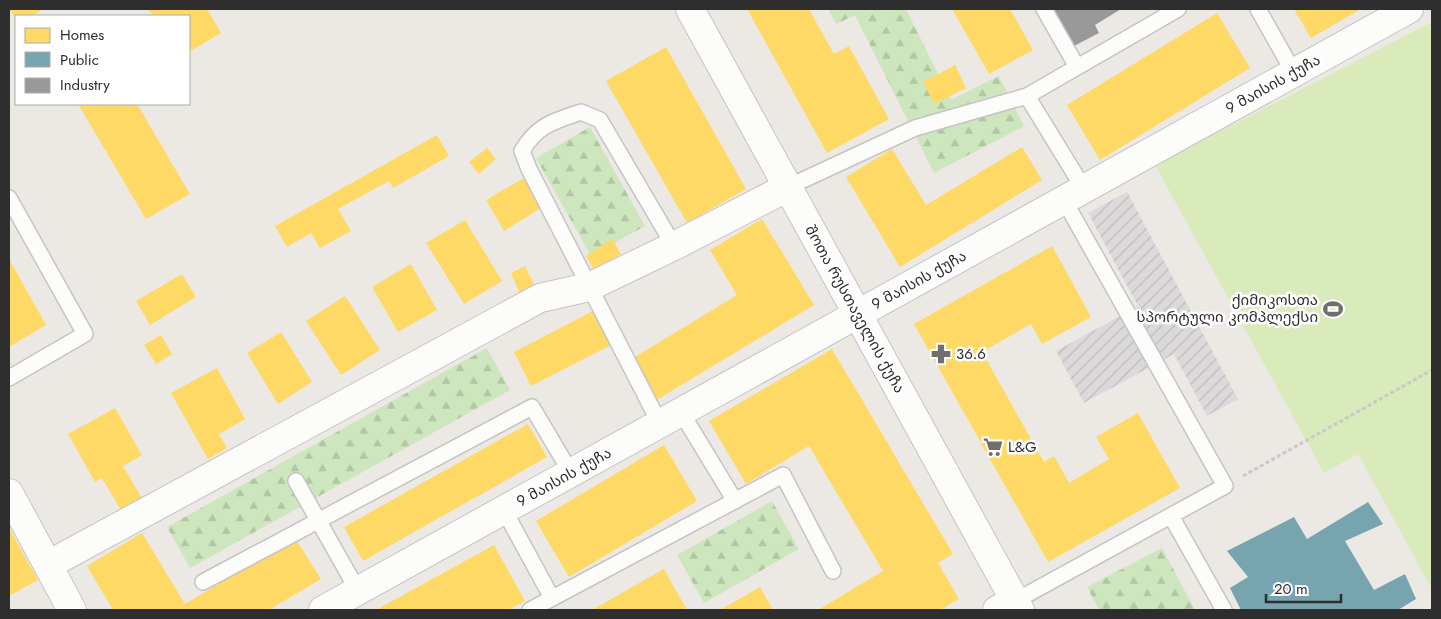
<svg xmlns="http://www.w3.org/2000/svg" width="1441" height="619" font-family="Jost,'Noto Sans Georgian',sans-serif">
<defs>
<pattern id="industrial-furrows" width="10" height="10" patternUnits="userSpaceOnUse" patternTransform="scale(1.25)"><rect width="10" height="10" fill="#dcd9db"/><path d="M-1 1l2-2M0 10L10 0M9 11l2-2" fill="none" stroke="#bdbbbc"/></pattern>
<pattern id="forest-firs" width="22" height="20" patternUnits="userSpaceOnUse" patternTransform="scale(1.25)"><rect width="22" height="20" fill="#cee6be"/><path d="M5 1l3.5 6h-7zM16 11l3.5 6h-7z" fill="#b1c6a4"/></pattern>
</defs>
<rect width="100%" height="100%" fill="#ece8e4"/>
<path fill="url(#industrial-furrows)" d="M1127,192l111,207 -31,17 -33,-62 -90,49 -28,-52 82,-45 -50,-93z"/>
<path fill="url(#forest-firs)" d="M828,9h78l45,91 48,-24 25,50 -90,47 -79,-158 -19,9z
M590,127l55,99 -54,30 -55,-98z
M487,348l23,42 -320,178 -23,-41z
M772,501l27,48 -95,54 -27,-48z
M1162,548l33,62h-96l-12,-23z"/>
<path fill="#d9eabb" d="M1432,22v567l-74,-135 -34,19 -169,-308z"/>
<path fill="#ffd966" d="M9,9h34l-11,7h-16v3z
M148,9h59l14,24 -32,19v-36h-36z
M747,9h62l25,45 15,-8 40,73 -62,34z
M952,9h58l23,41 -44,24z
M1294,9h67l-50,29z
M1217,13l33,55 -150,92 -33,-55z
M666,47l80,142 -59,34 -81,-142z
M955,65l11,23 -32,16 -11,-22z
M78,104h59l53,90 -44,25z
M437,135l12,21 -56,32 -4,-7 -51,28 13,22 -31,17 -9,-15 -24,14 -12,-21z
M1022,147l20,33 -142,87 -54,-90 46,-28 34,56z
M487,148l9,11 -17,15 -10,-12z
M524,178l17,30 -37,23 -18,-31z
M762,219l52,86 -159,96 -25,-41 107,-65 -27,-45z
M465,220l37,61 -38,23 -38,-61z
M612,239l9,15 -27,16 -8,-14z
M1052,246l39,71 -49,27 -11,-20 -49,28 62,110 10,-6 15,27 40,-24 -13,-22 42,-24 42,75 -132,74 -134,-238z
M9,259l37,66 -37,22z
M411,264l26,46 -39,22 -26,-45z
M525,266l9,19 -15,7 -8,-19z
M182,274l14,23 -46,28 -14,-24z
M345,296l35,54 -39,25 -35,-54z
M593,311l18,34 -80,41 -17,-34z
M281,332l31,50 -34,22 -31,-51z
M161,335l11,19 -16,10 -12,-19z
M832,349l121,205 -15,9 21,36 -19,11h-122l65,-39 -74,-125 -63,38 -37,-63z
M217,368l28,51 -26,15 8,14 -19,11 -37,-66z
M115,408l27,47 -19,11 20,34 -21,12 -20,-34 -7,4 -27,-48z
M528,424l19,33 -184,104 -19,-34z
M664,445l33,56 -128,76 -33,-56z
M9,528l29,52 -29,16z
M142,533l43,71 110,-66 26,41 -52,31h-156l-26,-44z
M494,545l31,56 -17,9h-132z
M664,569l23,41h-95z
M760,587l13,23h-53z"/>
<path fill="#76a5af" d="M1368,502l15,22 -38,17 29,49 31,-16 11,25 -18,11h-157l-11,-22 18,-11 -21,-26 67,-34 13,22z"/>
<path fill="#999" d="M1053,9h68l-26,16 4,8 -25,13z"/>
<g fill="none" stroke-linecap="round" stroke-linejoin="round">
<defs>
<path id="service" d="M1044,9l33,58
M1258,9l36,64
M1027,96l57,93
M788,187l127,-59 112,-32 151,-87
M9,198l76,136 -76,44
M681,412l54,89
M660,424l-131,-255 -7,-18c15,-26 32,-30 59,-39l19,8 74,126
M296,481l62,110
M504,510l48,88
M1171,516l53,94
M203,582l329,-175 39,66
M1015,601l210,-115 -161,-286
M530,610l253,-135 50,96"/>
<path id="minor" d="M9,493l63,117
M48,565l492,-267 49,-11 85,-41 114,-59
M323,610l1086,-601
M997,610l18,-9"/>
<path id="tertiary" d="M690,9l330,601"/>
</defs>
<use href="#service" stroke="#c5c4c5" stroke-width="18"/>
<use href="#minor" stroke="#c5c4c5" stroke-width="30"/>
<use href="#tertiary" stroke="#c5c4c5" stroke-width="30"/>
<path stroke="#c9c9c8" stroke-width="3" stroke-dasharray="4 2.5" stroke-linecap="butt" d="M1243,476l189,-106"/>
<use href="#service" stroke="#fcfcfb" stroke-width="15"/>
<use href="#minor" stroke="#fcfcfb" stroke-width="28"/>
<use href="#tertiary" stroke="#fcfcfb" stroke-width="28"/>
</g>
<defs>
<symbol id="stadium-bare" viewBox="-9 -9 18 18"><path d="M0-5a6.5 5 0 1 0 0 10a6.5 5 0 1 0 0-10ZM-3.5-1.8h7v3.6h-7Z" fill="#706f6e" stroke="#fff" stroke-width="2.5" paint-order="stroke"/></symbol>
<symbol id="pharmacy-bare" viewBox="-9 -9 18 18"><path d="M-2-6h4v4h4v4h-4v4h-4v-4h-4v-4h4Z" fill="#706f6e" stroke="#fff" stroke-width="2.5" paint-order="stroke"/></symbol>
<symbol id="supermarket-bare" viewBox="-9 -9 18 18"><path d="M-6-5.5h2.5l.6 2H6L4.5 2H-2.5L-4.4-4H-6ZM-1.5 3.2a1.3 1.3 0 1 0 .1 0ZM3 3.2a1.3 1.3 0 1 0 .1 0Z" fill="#706f6e" stroke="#fff" stroke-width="2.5" paint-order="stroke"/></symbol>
</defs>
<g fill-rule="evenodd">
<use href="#stadium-bare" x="1319" y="295" width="28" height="28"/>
<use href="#pharmacy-bare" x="927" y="340" width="28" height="28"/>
<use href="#supermarket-bare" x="979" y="433" width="28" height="28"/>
</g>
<g text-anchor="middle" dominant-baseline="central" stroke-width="5" stroke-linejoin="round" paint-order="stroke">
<g font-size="15" fill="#2e2e2e" stroke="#fff">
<text transform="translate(1273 84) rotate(-29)">9 მაისის ქუჩა</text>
<text transform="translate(919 280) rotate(-29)">9 მაისის ქუჩა</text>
<text transform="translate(855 309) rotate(61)">შოთა რუსთაველის ქუჩა</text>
<text transform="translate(564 477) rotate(-29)">9 მაისის ქუჩა</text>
</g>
<g font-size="15" fill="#2e2e2e" stroke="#fff" text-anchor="start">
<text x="1318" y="300" text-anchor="end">ქიმიკოსთა<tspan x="1318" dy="17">სპორტული კომპლექსი</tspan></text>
<text x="956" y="354">36.6</text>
<text x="1008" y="447">L&amp;G</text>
</g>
</g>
<rect width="1441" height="619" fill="none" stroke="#2e2e2e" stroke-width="20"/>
<rect x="15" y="15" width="175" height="90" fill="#ffffff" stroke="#ababab"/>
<rect x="25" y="28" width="25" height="15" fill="#ffd966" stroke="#ababab"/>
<text x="60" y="40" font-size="15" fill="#2e2e2e">Homes</text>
<rect x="25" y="52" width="25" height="15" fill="#76a5af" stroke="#ababab"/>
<text x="60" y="65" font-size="15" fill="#2e2e2e">Public</text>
<rect x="25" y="78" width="25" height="15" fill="#999999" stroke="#ababab"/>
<text x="60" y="90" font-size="15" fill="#2e2e2e">Industry</text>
<path d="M1266 594v8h75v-8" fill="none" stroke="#2e2e2e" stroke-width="2.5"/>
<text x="1274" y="594" font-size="15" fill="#2e2e2e" stroke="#ffffff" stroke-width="4" paint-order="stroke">20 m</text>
</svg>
